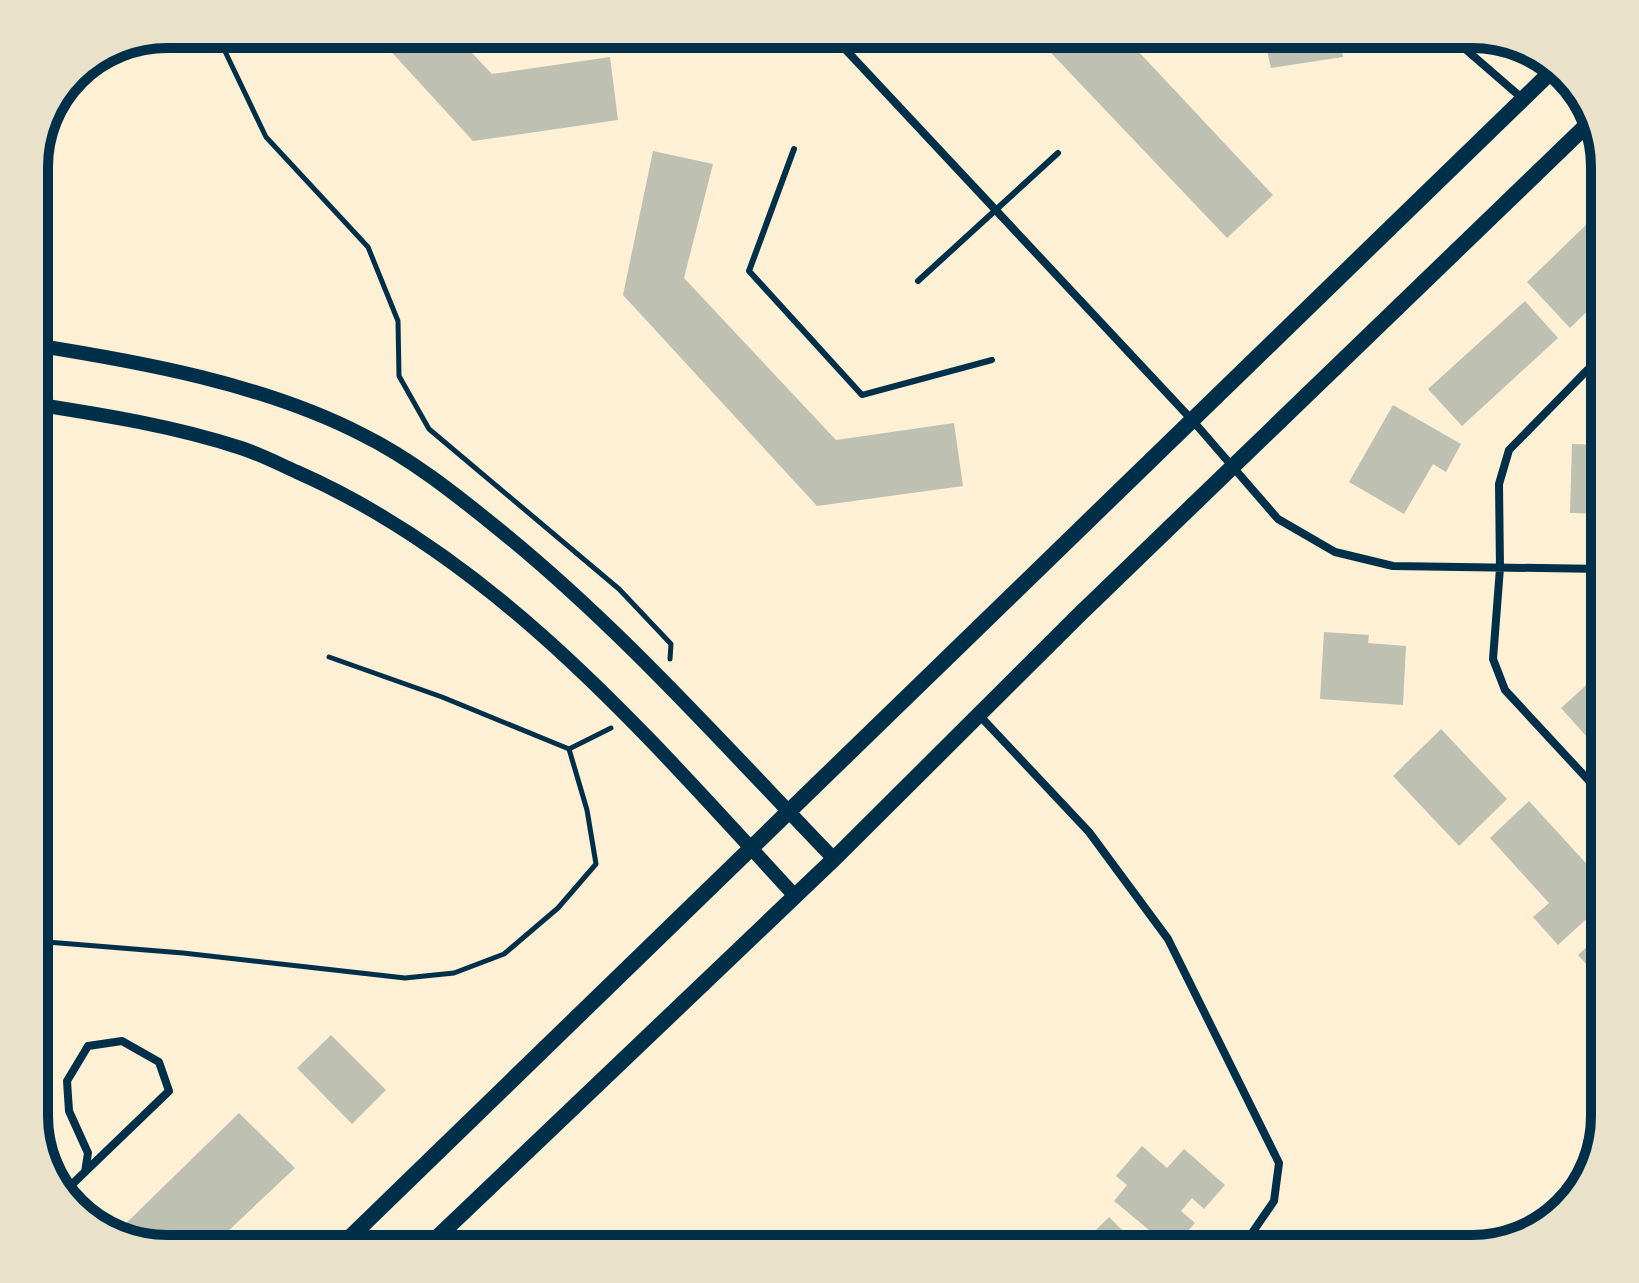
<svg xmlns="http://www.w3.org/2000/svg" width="1639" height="1283" font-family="Rubik,sans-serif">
<rect width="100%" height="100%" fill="#fdf0d5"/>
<path fill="#bec0b2" d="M375,34h79l38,40 118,-17 8,63 -145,21z
M1033,34h89l151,161 -46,43z
M1263,34h77l3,23 -72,11z
M653,151l60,13 -29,114 152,162 118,-17 9,63 -146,20 -194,-211z
M1587,224l18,20v58l-5,5 -4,-4 -26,25 -43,-46z
M1525,301l33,37 -96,88 -34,-37z
M1393,405l68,39 -15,28 -13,-8 -29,50 -55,-32z
M1572,444l33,1v69l-35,-1z
M1324,632l45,3 -1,8 38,3 -3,59 -83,-6z
M1605,668v89l-44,-49z
M1441,729l66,70 -48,47 -66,-70z
M1529,801l76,83v18l-47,43 -25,-28 16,-14 -59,-65z
M1605,930v55l-27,-30z
M331,1035l55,55 -34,34 -55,-56z
M239,1113l56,55 -86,81h-43l-48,-18z
M1142,1146l25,22 17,-19 41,36 -21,24 -12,-11 -11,13 14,12 -23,26 -58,-48 13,-16 -11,-9z
M1109,1217l32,32h-64z"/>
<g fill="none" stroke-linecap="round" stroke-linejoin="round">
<path stroke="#003049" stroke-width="5" d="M213,34l8,9 45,94 102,110 30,74 1,55 30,53 190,160 52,55 -1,15
M569,749l42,-21
M34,945l13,-3 136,11 222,25 49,-5 50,-19 54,-46 38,-44 -9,-54 -18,-61 -127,-52 -113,-40"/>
<path stroke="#003049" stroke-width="6" d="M794,149l-45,122 113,124 130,-35
M918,281l140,-128"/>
<path stroke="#003049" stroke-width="8" d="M831,34l362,387 85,98 57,33 58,14 212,3
M1448,34l75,65
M979,715l110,117 79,107 111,224 -5,38 -33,48
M1605,798l-100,-108 -12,-31 7,-91 -1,-84 10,-34 96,-98
M62,1194l107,-103 -10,-29 -37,-21 -34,5 -21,35 2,30 19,42 -3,19"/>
<path stroke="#003049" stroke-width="14" d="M34,345c108,17 229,39 327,89 49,24 93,59 135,93 123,99 228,218 338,332
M34,404c70,11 140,22 207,44 19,6 38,16 56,24 202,89 351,265 498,424"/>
<path stroke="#003049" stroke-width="16" d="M338,1249l1219,-1183
M425,1249l409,-390 245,-244 515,-497"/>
</g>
<path d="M0 0H1639V1283H0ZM167 48H1472A119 119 0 0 1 1591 167V1116A119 119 0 0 1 1472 1235H167A119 119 0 0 1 48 1116V167A119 119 0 0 1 167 48Z" fill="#e9e1ca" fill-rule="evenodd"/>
<path fill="none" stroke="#003049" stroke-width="10" d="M167 48H1472A119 119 0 0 1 1591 167V1116A119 119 0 0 1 1472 1235H167A119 119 0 0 1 48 1116V167A119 119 0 0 1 167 48Z"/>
</svg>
